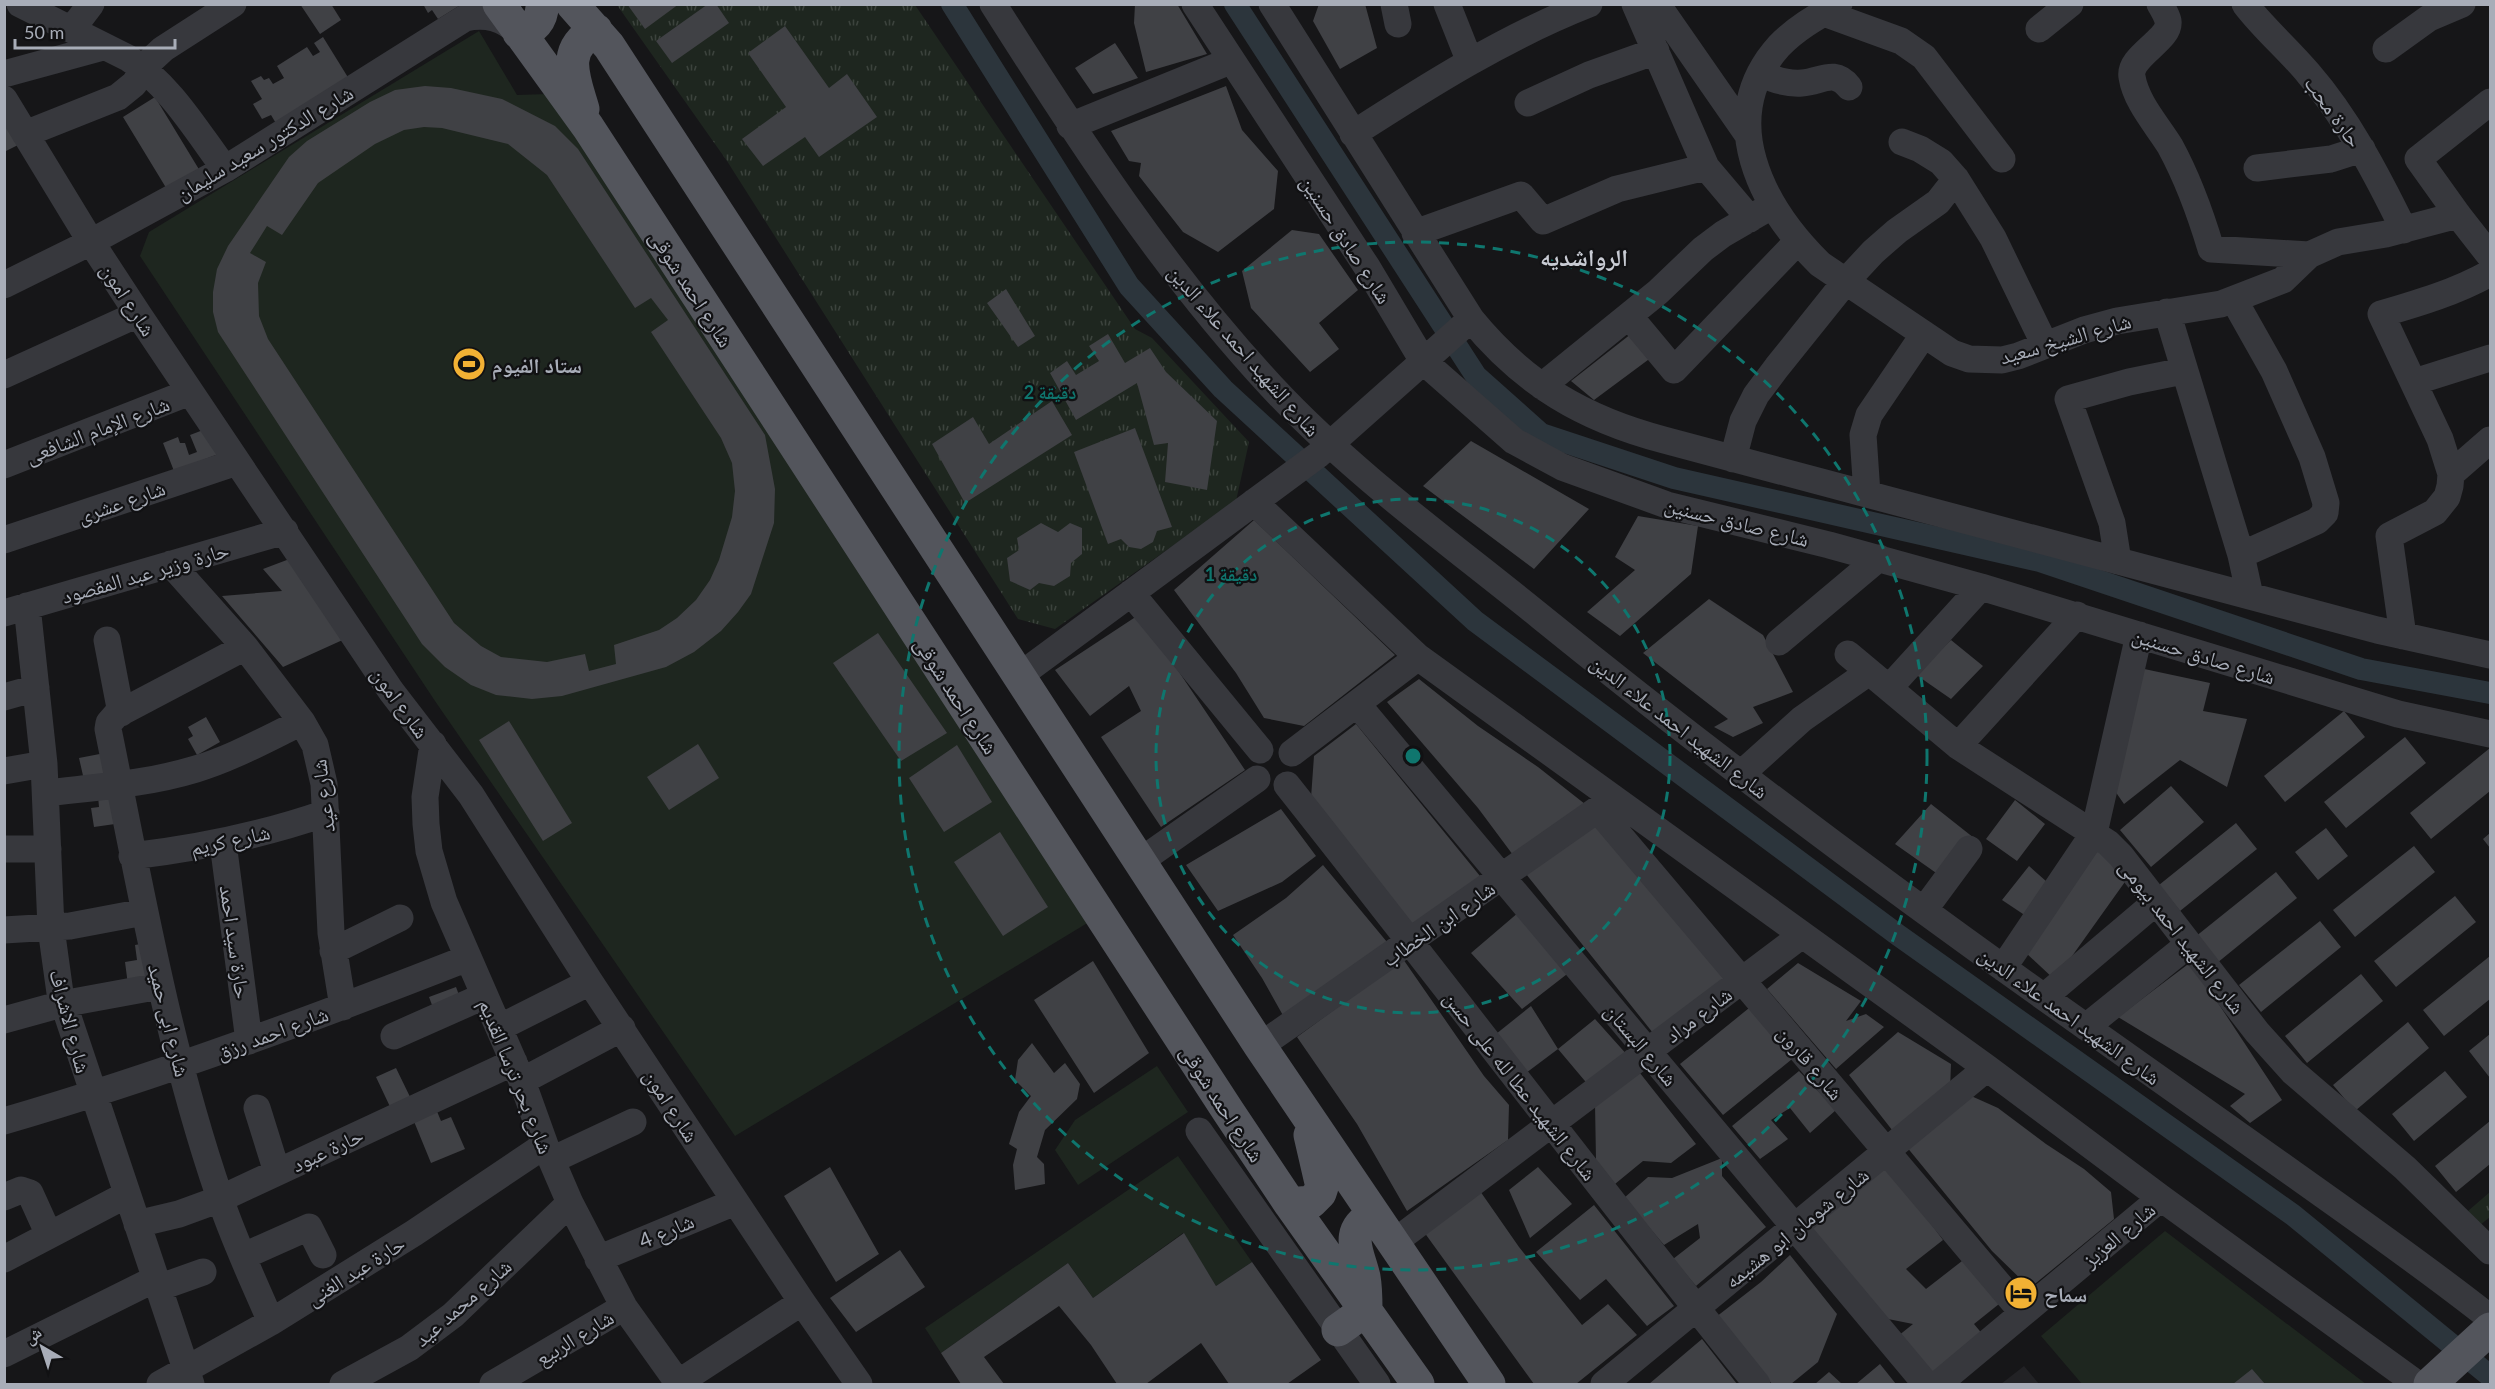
<svg xmlns="http://www.w3.org/2000/svg" width="2495" height="1389" font-family="Lato,'Noto Naskh Arabic',sans-serif">
<defs>
<pattern id="park-tufts" width="24" height="20" patternUnits="userSpaceOnUse" patternTransform="scale(1.5)"><rect width="24" height="20" fill="#1e261f"/><path d="M3 7l-1-3M5 7V3M7 7l1-3M15 17l-1-3M17 17v-4M19 17l1-3" fill="none" stroke="#3c433d"/></pattern>
</defs>
<rect width="100%" height="100%" fill="#161618"/>
<path fill="#222225" d="M2024,1366l15,18h-38z"/>
<path fill="url(#park-tufts)" d="M617,5h298l220,324 17,9 97,104 -13,59 -181,128 -37,-10 -291,-458z
M2490,1192v25l-10,8 -12,-14z"/>
<path fill="#1e261f" d="M479,31l38,64 31,-1 541,828 -354,214 -300,-435 -295,-445 9,-24z
M1157,1066l31,46 -110,73 -23,-35 20,-30z
M1178,1156l74,106 -36,24 -33,-53 -90,65 -25,-35 -127,90 -16,-25z
M2165,1231l201,153h-284l-41,-48z"/>
<g fill="none" stroke-linecap="round" stroke-linejoin="round">
<path stroke="#2c353c" stroke-width="22" d="M952,4l177,282 94,103 252,232 423,314 395,280 197,161
M1235,4l241,372 65,58 133,44 366,83 321,108 129,24"/>
</g>
<path fill="#404145" fill-rule="evenodd" d="M300,4h31l10,16 -21,14z
M423,4h39l-24,15 -6,-9 -4,3z
M627,4h52l-34,25z
M708,4h8l13,19 -57,40 -16,-22z
M1135,4h42l30,50 -61,18 -12,-49z
M1319,4h46l12,44 -37,21 -27,-48z
M785,26l44,62 18,-14 30,43 -58,40 -14,-20 -42,29 -21,-27 44,-32 -38,-54z
M323,37l26,42 -72,46 -6,-10 -9,4 -9,-15 9,-5 -11,-18 10,-5 3,4 5,-2 4,6 11,-6 -7,-12 30,-19 6,9 7,-4 -6,-9z
M1115,43l23,35 -45,16 -18,-26z
M425,86l26,2 51,11 53,27 23,23 187,286 10,54 -1,34 -23,71 -13,18 -17,19 -27,21 -28,15 -104,29 -30,3 -36,-4 -25,-10 -26,-18 -23,-23 -204,-312 -5,-20v-20l4,-23 11,-23 61,-89 18,-16 63,-39 25,-12zM424,127l18,1 66,16 39,31 88,133 16,-10 17,22 -17,12 70,106 11,25 3,28 -3,26 -13,43 -9,20 -14,20 -19,18 -18,12 -45,15 2,19 -27,7 -4,-17 -38,8 -46,-5 -20,-11 -27,-23 -186,-284 -9,-23 -1,-33 8,-21 -16,-9 17,-27 15,9 36,-52 57,-39 29,-14z
M1226,86l16,44 36,41 -4,38 -56,43 -35,-20 -44,-56 2,-13 -12,-2 -18,-30z
M155,97l45,74 -32,20 -45,-74z
M4,109l18,34 -18,9z
M1292,230l27,4 39,56 -39,33 20,26 -29,23 -59,-64 -9,-37z
M1006,289l29,47 -17,11 -31,-44z
M1636,330l20,24 -62,46 -23,-19z
M1108,334l17,29 25,-15 16,24 51,49 -10,69 -42,-8 3,-39 -14,2 -17,-62 -61,37 -26,-47 17,-12 9,14 23,-14 -10,-15z
M1052,401l20,34 -107,68 -33,-59 41,-27 16,27z
M211,427l10,26 -47,18 -11,-28 15,-6 2,6h5l4,12 8,-3 -7,-17z
M1135,428l37,99 -15,4 -4,11 -12,7 -12,-2 -8,-8 -13,5 -34,-92z
M1471,441l118,68 -55,60 -111,-83z
M1638,516l60,10 -7,48 -71,62 -33,-24 48,-42 -20,-13z
M1254,520l141,135 -91,71 -40,-8 -28,-45 -62,-83z
M1041,523l17,9 12,-9 12,5v26l-11,9 -1,13 -16,10 -15,-3 -9,7 -20,-9 -3,-23 12,-8 -2,-12z
M300,555l47,83 -64,29 -61,-71 60,-5 -19,-22z
M1709,599l54,36 30,57 -40,15 10,16 -30,14 -19,-10 14,-8 -85,-66z
M1140,614l105,156 -84,57 -60,-90 40,-26 -12,-25 -39,30 -35,-46z
M878,633l69,100 -46,28 -68,-98z
M1951,640l32,26 -32,33 -36,-25z
M2135,667l75,16 -7,28 44,8 -20,68 -47,-27 -56,44 -9,-13z
M1419,679l59,47 60,41 52,41 -77,47 -35,-47 -91,-106z
M2344,711l21,26 -80,65 -21,-26z
M206,717l14,25 -23,13 -9,-16 5,-3 -5,-9z
M509,721l63,102 -29,18 -64,-101z
M1356,724l124,152 -66,50 -103,-128 3,-42z
M2405,737l21,26 -80,65 -22,-26z
M698,744l21,34 -50,32 -22,-33z
M957,745l35,57 -48,30 -35,-54z
M2490,748v43l-59,48 -21,-26z
M110,752l4,22 -30,6 -5,-22z
M2171,786l33,36 -53,45 -31,-37z
M118,793l4,30 -28,4 -3,-19 8,-1 -1,-11z
M2015,800l30,24 -28,37 -31,-22z
M1931,804l43,34 -35,37 -44,-31z
M1281,809l35,47 -34,26 -64,29 -32,-46z
M1601,822l129,154 -77,57 -127,-159z
M2236,823l21,26 -77,62 -21,-26z
M2326,828l22,28 -30,24 -23,-28z
M1000,832l48,75 -45,29 -49,-74z
M2490,833v15l-7,-9z
M2101,846l26,33 -72,101 -30,-28z
M2414,846l21,26 -80,65 -22,-27z
M1323,865l64,77 -102,77 -23,-41 -29,-43 53,-37z
M2029,866l26,23 -23,31 -30,-20z
M2276,872l21,26 -80,65 -22,-26z
M2455,896l21,26 -80,65 -22,-26z
M1519,912l52,59 -49,38 -51,-56z
M2320,921l21,26 -80,65 -22,-27z
M146,943l5,38 -23,4 -3,-23 12,-2 -2,-15z
M2490,956v43l-46,37 -21,-26z
M1403,959l81,117 25,29 -1,35 -101,71 -50,-87 -60,-87z
M1093,961l56,92 -55,40 -60,-93z
M2191,962l91,138 -32,23 -20,-17 15,-12 -127,-77z
M1798,963l63,38 -15,20 20,-7 18,13 -48,42 -69,-80z
M2361,974l22,27 -76,62 -22,-27z
M456,987l6,16 -27,10 -6,-16z
M1754,1004l43,51 -74,60 -43,-51z
M1531,1006l27,43 37,-30 34,38 -39,30 -32,-38 -36,27 -31,-38z
M2408,1022l21,26 -74,63 -22,-26z
M1898,1032l53,32 -1,27 -54,44 -47,-60z
M2490,1034v44l-21,-27z
M1032,1043l22,30 11,-10 15,21 -3,15 -32,31 -8,27 7,7 1,20 -30,6 -2,-25 4,-16 -8,-5 10,-32 12,-16 -16,-16 3,-20z
M396,1068l17,35 -20,10 -17,-36z
M1636,1068l60,76 -25,19 -28,-2 -28,23 -19,-24 -1,-56z
M1799,1071l37,39 -26,23 -20,-25 -19,12 17,19 -28,20 -28,-33z
M2445,1071l22,26 -53,44 -22,-27z
M1969,1095l29,13 48,36 38,25 27,23 3,27 -84,69 -38,-37 -86,-105z
M436,1109l5,12 10,-4 14,32 -34,14 -18,-44z
M2490,1121v43l-34,28 -21,-26z
M1722,1158v18l44,51 -70,59 -23,-27 27,-21 -2,-14 -34,21 -40,-47 24,-21 24,1z
M1885,1162l58,78 -37,29 20,20 36,-28 42,39 -30,24 10,12 -51,44 -35,-44 15,-12 -30,-6 -77,-87z
M830,1167l49,87 -43,28 -52,-86z
M1538,1167l34,37 -42,34 -21,-48z
M1480,1191l39,56 63,78 26,-21 29,31 -61,49h-42l-110,-152z
M1594,1205l80,101 -27,20 -41,-47 -26,21 -44,-48z
M1184,1233l32,53 36,-24 69,98 -34,24h-58l-28,-41 -55,41h-29l-26,-39 -32,-39 -75,51 20,27h-43l-20,-31 127,-90 25,35z
M900,1250l25,37 -69,45 -26,-34z
M1790,1255l47,59 -19,48 -27,22h-19l-56,-67 45,-35z
M1702,1339l35,45h-88z
M1880,1364l16,20h-40z
M2252,1369l13,15h-32z
M1829,1372l13,12h-27z"/>
<g fill="none" stroke-linecap="round" stroke-linejoin="round">
<path stroke="#37383d" stroke-width="27" d="M20,4l108,54c42,27 68,72 97,111
M993,4c85,134 171,267 279,383 80,86 178,156 269,230 164,133 334,260 507,383 83,58 165,117 247,175 66,47 132,93 195,143
M1195,4l172,263 56,94 91,80 48,26 105,38 162,40 152,42 417,127 92,20
M1272,4l199,315c53,65 113,100 193,121l713,190 113,25
M1394,4l4,20
M1447,4l23,58
M1635,4l71,163 44,52
M1657,4l91,131
M1839,4c-21,12 -43,24 -60,42 -65,72 -17,161 41,218l132,89 17,6 33,1 16,-4 66,-26 33,-9 104,-17 62,-24 26,-25 29,-13 48,-8 72,-19
M2160,4c3,5 7,12 8,17 3,19 -40,35 -36,56 4,25 25,48 38,69 18,33 30,66 41,103l98,6
M2245,4c19,25 43,45 63,69 40,46 69,102 96,157
M1824,13l77,28 23,16 78,102
M72,29l19,-25
M2039,29l31,-25
M2386,49l43,-31 33,-14
M1761,73c13,7 26,11 41,10 19,-1 32,-15 47,4
M4,74l99,-27
M4,99l87,143 47,72 253,377 80,104 119,187 212,320 57,82
M2490,102l-72,57 40,56 32,41
M1528,103l61,-28 67,-24
M1070,126l160,-65
M25,134l93,-37 16,-13 15,-22 14,-13 70,-45
M1353,134c76,-49 152,-97 236,-130
M1902,142l18,7 21,13 15,17 37,59 52,107
M2257,168l74,-9 31,-10
M1415,233l106,-38 22,26 74,-32 89,-22
M4,285l87,-43 134,-73 240,-151c21,-5 38,0 54,15
M2234,300l40,71 38,86 14,46 -1,10 -8,8 -76,34
M2167,312l74,243 9,41
M1629,316l45,54 124,-129
M4,375l134,-61
M2414,382l76,-24
M1542,386l116,-94 45,-43 20,-15 50,-29
M1733,459l10,-38 13,-26 21,-28 69,-86 27,-29 24,-21 41,-29 18,-23
M4,465l186,-73
M2451,474l39,-34
M1867,494l-4,-59 6,-20 55,-81
M1254,502l164,155 569,411 174,130 256,186
M4,540l233,-78
M2118,561l-6,-38 -44,-124 61,-17 54,-11
M171,564l74,83 57,75 13,23 9,39 7,149 12,74
M1131,593l129,157
M27,606l17,158 7,164 9,65 131,391
M4,613l281,-82
M2403,636l-14,-100 46,-24 12,-15 3,-11 1,-12 -11,-35 -59,-125c38,-11 75,-22 109,-41
M107,640l14,73
M1779,642l100,-84
M245,647l-129,68 -7,8 -1,6c32,157 59,314 111,466 14,43 34,85 52,127
M1848,654l110,92 150,97 13,13 136,176 36,40 112,96 85,83
M1019,676l299,-221 153,-136
M1889,688l92,-101
M4,697l32,-9
M1357,704l569,680
M433,744l-8,53 1,27 3,27 15,51 78,179 23,64 25,58 54,104 55,77
M1958,746l119,-131
M1292,753l126,-96
M4,771l40,-7
M1741,774l61,-55 67,-47
M1287,785c158,199 311,402 470,599
M46,793c50,-6 101,-9 150,-24 37,-11 72,-31 106,-47
M1598,810l425,503
M223,843l26,198
M4,849h44
M132,856c67,-8 131,-21 194,-43
M1139,862l118,-83
M1924,910l45,-61
M4,930l66,-4 74,-14
M333,951l67,-33
M2003,968l91,-135 45,-198
M2044,997l112,-95
M4,1020l58,-16 98,-18
M2086,1027l103,-83
M499,1028l91,-46
M394,1036l90,-40
M1260,1046l351,-246
M522,1081l100,-53
M257,1108l20,64
M4,1121c158,-46 311,-103 464,-163
M1199,1131l178,253
M552,1160l81,-38
M4,1197l17,-7 9,3 19,42
M137,1224l42,-10 41,-15 294,-137
M1393,1243l409,-308
M244,1256l65,-29 14,28
M4,1259l122,-64
M598,1259l137,-57
M158,1288l45,-16
M4,1354l151,-75
M678,1383l124,-81
M160,1384l111,-62 143,-89 131,-88
M343,1384l66,-36 44,-33 117,-112
M493,1384l131,-77
M1604,1384l383,-316
M1938,1384l223,-186"/>
<path stroke="#53555c" stroke-width="33" d="M499,4l89,123 640,984 62,93 128,180
M572,4l37,42 651,1000 229,338
M519,33c14,-3 24,-13 23,-29
M583,109c-9,-31 -23,-60 13,-79
M1290,1204l21,-2 9,-9 2,-6 -12,-52
M1338,1330l28,-20c0,-12 0,-22 -2,-33 -6,-26 -21,-46 10,-62
M2430,1384l60,-55"/>
</g>
<g fill="none" stroke="#0f766e" stroke-width="3" stroke-dasharray="10 8">
<circle cx="1413" cy="756" r="257"/>
<circle cx="1413" cy="756" r="514"/>
</g>
<defs>
<symbol id="stadium-disc" viewBox="-11 -11 22 22"><circle r="9.5" fill="#f2b134" stroke="#111113"/><path d="M0-5a6.5 5 0 1 0 0 10a6.5 5 0 1 0 0-10ZM-3.5-1.8h7v3.6h-7Z" fill="#111"/></symbol>
<symbol id="hotel-disc" viewBox="-11 -11 22 22"><circle r="9.5" fill="#f2b134" stroke="#111113"/><path d="M-6-4.5h1.5V1H6V5H4.5V3h-9V5H-6ZM-4 0a1.8 1.8 0 1 1 3.6 0ZM.5 0V-2.5h3Q6-2.5 6 0Z" fill="#111"/></symbol>
</defs>
<g fill-rule="evenodd">
<use href="#stadium-disc" x="450" y="345" width="38" height="38"/>
<use href="#hotel-disc" x="2002" y="1274" width="38" height="38"/>
</g>
<g text-anchor="middle" dominant-baseline="central" stroke-width="4.5" stroke-linejoin="round" paint-order="stroke">
<g font-size="21" fill="#a8adb8" stroke="#111113">
<text transform="translate(2334 111) rotate(54)">حارة محب</text>
<text transform="translate(264 142) rotate(-31)">شارع الدكتور سعيد سليمان</text>
<text transform="translate(1347 239) rotate(57)">شارع صادق حسنين</text>
<text transform="translate(692 288) rotate(57)">شارع احمد شوقى</text>
<text transform="translate(129 299) rotate(57)">شارع امون</text>
<text transform="translate(2065 338) rotate(-16)">شارع الشيخ سعيد</text>
<text transform="translate(1245 350) rotate(49)">شارع الشهيد احمد علاء الدين</text>
<text transform="translate(97 429) rotate(-21)">شارع الإمام الشافعى</text>
<text transform="translate(121 501) rotate(-19)">شارع عشرى</text>
<text transform="translate(1737 521) rotate(14)">شارع صادق حسنين</text>
<text transform="translate(145 572) rotate(-16)">حارة وزير عبد المقصود</text>
<text transform="translate(2204 655) rotate(17)">شارع صادق حسنين</text>
<text transform="translate(957 695) rotate(57)">شارع احمد شوقى</text>
<text transform="translate(401 702) rotate(54)">شارع امون</text>
<text transform="translate(1680 726) rotate(38)">شارع الشهيد احمد علاء الدين</text>
<text transform="translate(322 796) rotate(-97)">شارع عيد</text>
<text transform="translate(230 839) rotate(-12)">شارع كريم</text>
<text transform="translate(1438 923) rotate(-35)">شارع ابن الخطاب</text>
<text transform="translate(2183 936) rotate(52)">شارع الشهيد احمد بيومى</text>
<text transform="translate(236 942) rotate(82)">حارة سيد احمد</text>
<text transform="translate(1698 1014) rotate(-37)">شارع مراد</text>
<text transform="translate(2070 1015) rotate(36)">شارع الشهيد احمد علاء الدين</text>
<text transform="translate(170 1020) rotate(76)">شارع ابى حميد</text>
<text transform="translate(71 1021) rotate(75)">شارع الاشراف</text>
<text transform="translate(272 1032) rotate(-20)">شارع احمد رزق</text>
<text transform="translate(1642 1044) rotate(50)">شارع البستان</text>
<text transform="translate(1811 1062) rotate(50)">شارع قارون</text>
<text transform="translate(517 1076) rotate(68)">شارع بحر ترسا القديم</text>
<text transform="translate(1521 1085) rotate(52)">شارع الشهيد عطا لله على حسن</text>
<text transform="translate(1223 1103) rotate(57)">شارع احمد شوقى</text>
<text transform="translate(672 1105) rotate(57)">شارع امون</text>
<text transform="translate(327 1149) rotate(-25)">حارة عبود</text>
<text transform="translate(1796 1227) rotate(-39)">شارع شومان ابو هشيمه</text>
<text transform="translate(666 1230) rotate(-23)">شارع 4</text>
<text transform="translate(2118 1234) rotate(-40)">شارع العزيز</text>
<text transform="translate(355 1270) rotate(-32)">حارة عبد الغنى</text>
<text transform="translate(462 1302) rotate(-41)">شارع محمد عيد</text>
<text transform="translate(574 1337) rotate(-31)">شارع الربيع</text>
</g>
<g font-size="21" font-weight="bold" fill="#a8adb8" stroke="#111113" text-anchor="start">
<text x="492" y="364">ستاد الفيوم</text>
<text x="2044" y="1293">سماح</text>
</g>
<g font-size="24" font-weight="bold" fill="#c9ccd4" stroke="#111113">
<text x="1584" y="256">الرواشديه</text>
</g>
</g>
<circle cx="1413" cy="756" r="9" fill="#0f766e" stroke="#111113" stroke-width="3"/>
<g font-size="18" text-anchor="middle" font-weight="bold" fill="#0f766e" stroke="#111113" stroke-width="4.5" stroke-linejoin="round" paint-order="stroke">
<text x="1050" y="399">2 دقيقة</text>
<text x="1231" y="581">1 دقيقة</text>
</g>
<rect width="2495" height="1389" fill="none" stroke="#a8adb8" stroke-width="12"/>
<g transform="translate(42 1347) rotate(321)" stroke="#111113" stroke-width="4.5" paint-order="stroke">
<path d="M0-4.5L10 22L0 15L-10 22Z" fill="#a8adb8"/>
<text y="-9" font-size="16" font-weight="bold" text-anchor="middle" fill="#a8adb8">ش</text>
</g>
<path d="M15 39v9h160v-9" fill="none" stroke="#a8adb8" stroke-width="3"/>
<text x="24" y="39" font-size="18" fill="#a8adb8" stroke="#111113" stroke-width="4.5" paint-order="stroke">50 m</text>
</svg>
